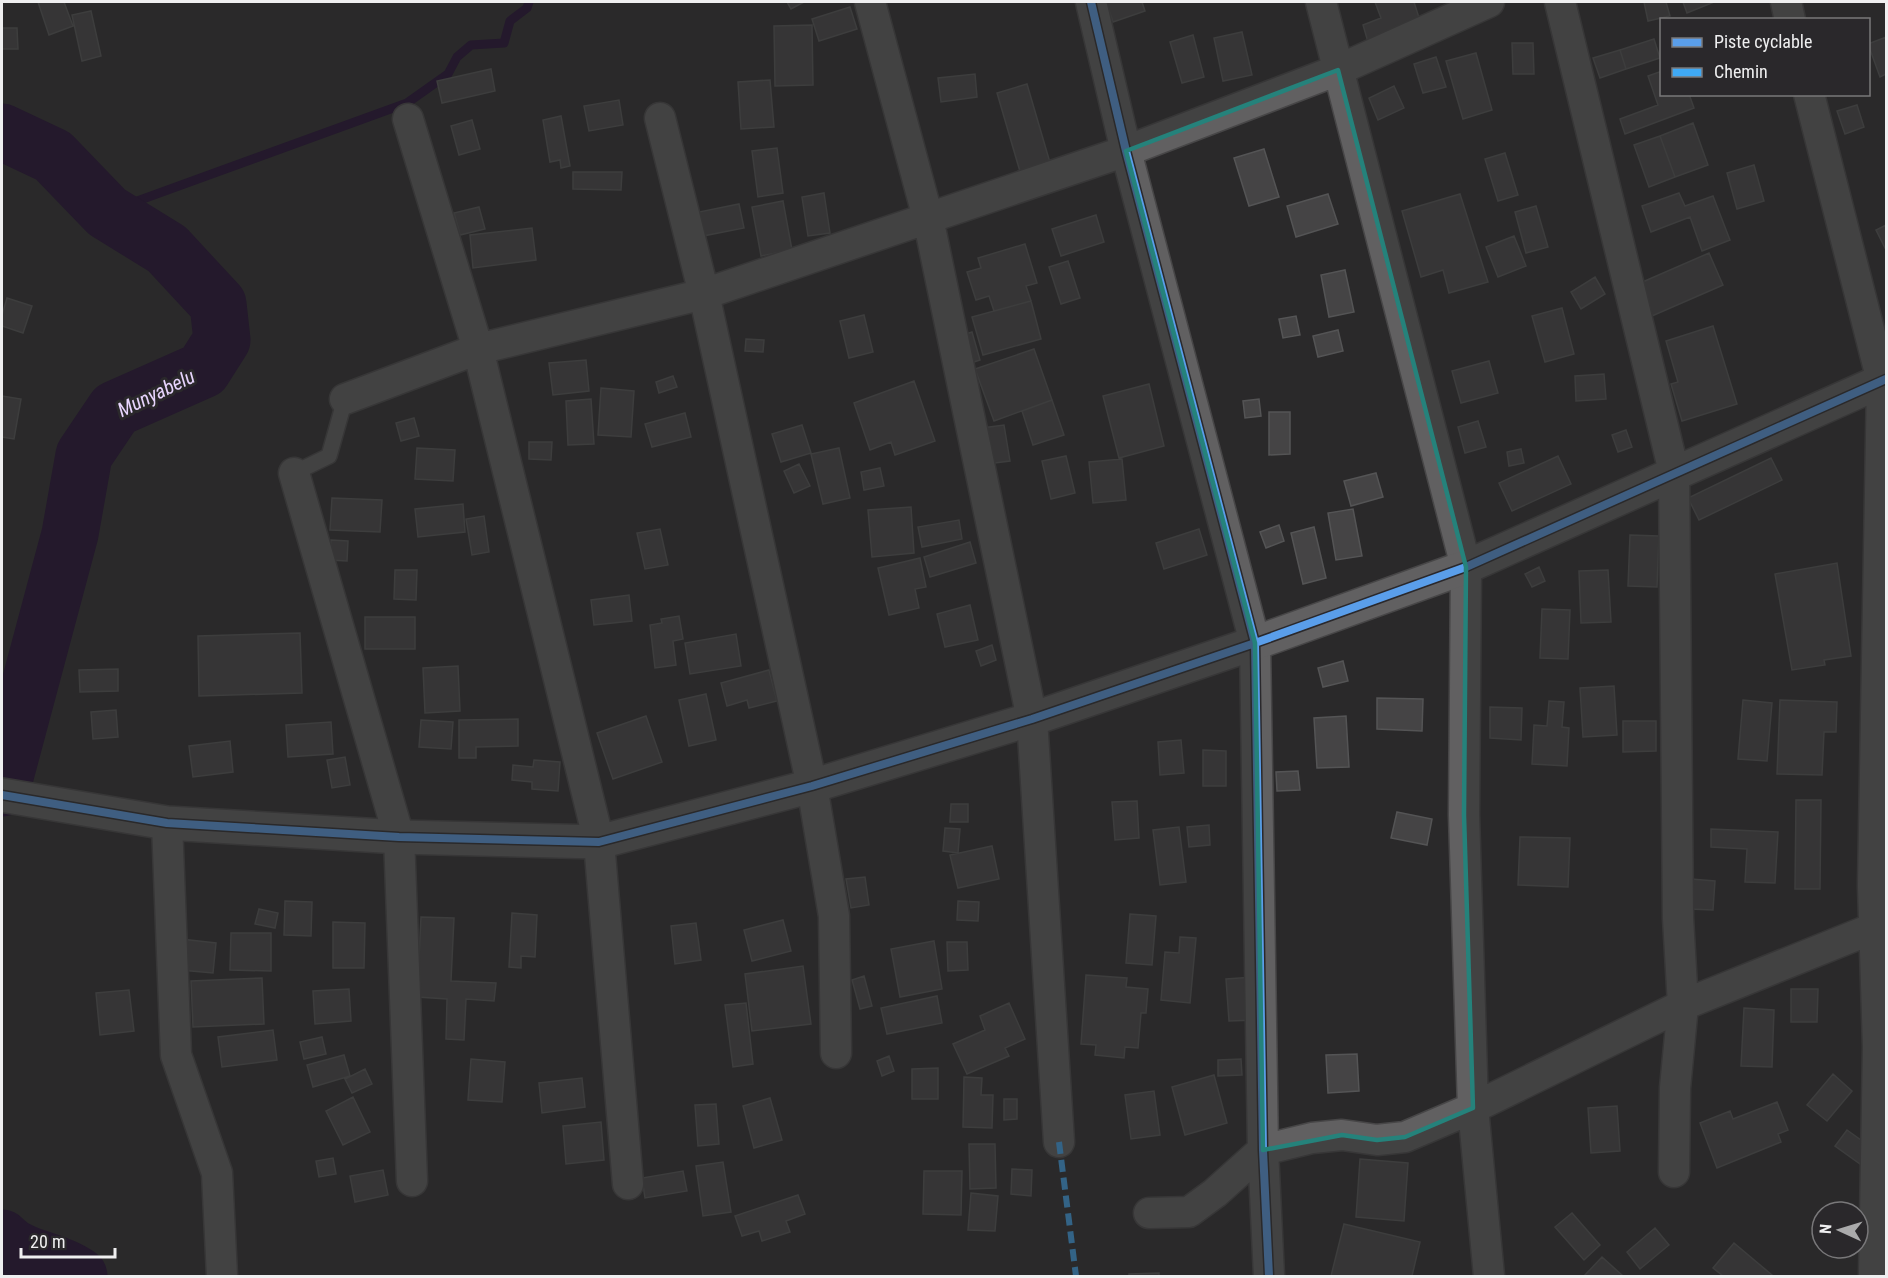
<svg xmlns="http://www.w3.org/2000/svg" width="1888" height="1278" font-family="'Roboto Condensed',sans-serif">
<rect width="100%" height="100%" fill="#2a292a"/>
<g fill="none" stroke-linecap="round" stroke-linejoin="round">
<path stroke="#1d052f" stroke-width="9" d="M107,212l300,-109 41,-29 9,-17 14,-12 33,-2 6,-22 17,-13 2,-6"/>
<path stroke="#1d052f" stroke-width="57" d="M2,132l51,24 54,56 60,37 51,55 4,36 -19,30 -88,39 -31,46 -14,79 -68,254
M2,1238c19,21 54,21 77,38"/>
</g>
<path fill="#454445" stroke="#545455" stroke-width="1.5" d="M38,2h26l9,24 -24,9z
M787,2h17l-13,7z
M1106,2h36l3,9 -32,11z
M1375,2h39l7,22 -53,18 -5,-17 18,-7z
M1644,2h22l4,14 -22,5z
M1683,2h31l-27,11z
M850,7l7,22 -38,12 -7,-22z
M91,11l10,45 -19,5 -10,-46z
M812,25l1,60 -38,1 -1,-60z
M2,28h15l1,21h-16z
M1242,32l10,43 -29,6 -9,-43z
M1193,35l11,42 -22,6 -12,-41z
M1886,37v37l-6,3 -12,-33z
M1654,39l6,19 -34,11 -6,-19z
M1512,43h21l1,31h-21z
M1620,50l6,19 -26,9 -7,-20z
M1476,53l16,57 -29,9 -17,-58z
M1436,57l10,30 -23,6 -9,-29z
M491,69l4,22 -53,12 -5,-22z
M1662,71v23h27l5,14 -69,26 -5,-15 38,-14 -10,-29z
M975,74l2,23 -36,5 -3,-24z
M770,80l4,47 -33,2 -3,-47z
M1027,84l24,82 -30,9 -24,-82z
M1394,86l10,22 -26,12 -9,-22z
M619,100l4,25 -34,6 -5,-25z
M1857,105l7,22 -19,7 -8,-23z
M561,116l9,50 -9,2 -1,-8 -10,2 -7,-42z
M472,120l8,29 -21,6 -8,-29z
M1693,123l15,42 -33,12 -15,-41z
M1660,136l15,41 -26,10 -15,-42z
M777,148l6,45 -25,4 -6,-46z
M1264,149l15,48 -30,9 -15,-48z
M1505,153l13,42 -20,6 -13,-42z
M1754,165l10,36 -27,8 -10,-36z
M573,172h49l-1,18 -48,-1z
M824,193l6,40 -22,3 -6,-39z
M1679,193l6,13 28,-10 17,44 -28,11 -12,-34 -39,15 -9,-26z
M1328,194l10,30 -42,13 -9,-31z
M1460,194l28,88 -39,11 -6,-23 -22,7 -19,-66z
M783,201l9,49 -31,6 -9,-49z
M739,204l5,24 -41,8 -4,-24z
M1536,206l12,41 -22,6 -11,-41z
M479,207l6,22 -25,6 -6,-22z
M1096,215l8,27 -43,14 -9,-27z
M1886,225v25l-10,-20z
M532,228l4,32 -63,8 -3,-33z
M1514,236l12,30 -28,11 -12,-30z
M1025,244l12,39 -11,3 5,15 -37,10 -5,-15 -13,4 -9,-28 14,-4 -3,-10z
M1709,253l14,32 -71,31 -14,-32z
M1068,261l12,37 -19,6 -12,-37z
M1345,270l9,42 -25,5 -8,-42z
M1595,277l10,17 -24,15 -10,-17z
M7,298l25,8 -9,27 -21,-7v-11z
M1031,301l10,38 -58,16 -11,-38z
M1562,308l12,46 -29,8 -13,-46z
M864,315l9,37 -24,6 -9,-37z
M1296,316l4,19 -17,3 -4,-19z
M1713,326l24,78 -55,17 -11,-37 7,-2 -12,-41z
M1338,330l5,21 -25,6 -5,-21z
M972,332l8,28 -15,5 -8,-28z
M746,339l18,1 -1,12 -18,-1z
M1034,349l18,51 -58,21 -19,-52z
M586,360l3,31 -36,4 -4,-32z
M1489,361l9,32 -37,10 -9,-32z
M1604,374l2,25 -30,2 -1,-25z
M673,376l4,11 -18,6 -3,-11z
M914,381l21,60 -40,14 -4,-13 -21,8 -16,-47z
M1149,384l15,62 -45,12 -16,-62z
M601,388l33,3 -3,46 -33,-2z
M2,396l19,3 -7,40 -12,-2z
M591,399l3,45 -26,1 -2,-44z
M1259,399l2,17 -16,2 -2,-17z
M1052,400l12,35 -31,10 -11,-34z
M1269,412h21v42l-21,1z
M685,413l6,24 -39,10 -7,-23z
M414,418l5,18 -18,5 -5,-18z
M1478,421l8,26 -21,6 -7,-26z
M802,425l9,28 -30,9 -9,-28z
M1004,425l6,36 -23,3 -5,-36z
M1626,430l6,17 -14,5 -6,-17z
M529,442h23l-1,18 -22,-1z
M417,448l38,2 -2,31 -38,-2z
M839,448l11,50 -27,6 -12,-50z
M1521,449l3,14 -15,3 -2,-14z
M1066,456l9,37 -24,6 -9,-38z
M1558,456l13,28 -59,27 -13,-28z
M1771,458l11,22 -83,40 -11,-22z
M1122,459l4,41 -33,3 -4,-41z
M799,464l11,22 -16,7 -10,-22z
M880,468l4,18 -20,4 -3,-18z
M1376,473l7,24 -32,9 -7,-25z
M332,498l50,2 -2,32 -50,-2z
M463,504l2,28 -47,5 -3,-28z
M911,507l3,46 -42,4 -4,-47z
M1353,509l9,47 -26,4 -8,-47z
M484,516l5,36 -17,3 -6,-36z
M959,520l3,19 -40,8 -4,-20z
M1279,525l5,16 -18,7 -6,-16z
M1314,527l12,51 -23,6 -12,-51z
M660,529l8,36 -23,4 -8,-36z
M1199,529l8,26 -43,14 -8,-26z
M1630,535l29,1 -2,51 -29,-1z
M331,540l17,1 -1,20 -18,-1z
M970,542l6,21 -46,14 -6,-20z
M920,558l6,29 -11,2 4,19 -30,7 -11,-47z
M1837,563l14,93 -27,4 1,5 -33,5 -17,-96z
M1539,567l6,14 -13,6 -7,-13z
M395,570h22l-1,30 -22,-1z
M1608,570l3,52 -30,1 -2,-52z
M629,595l3,26 -38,4 -3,-25z
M970,605l8,35 -33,7 -8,-33z
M1542,609l28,1 -2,49 -28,-1z
M679,616l4,23 -10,2 3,24 -21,3 -5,-43 12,-2 -1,-4z
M365,617h50v32h-50z
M300,633l2,60 -103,3 -1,-60z
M736,634l5,32 -51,8 -5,-31z
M992,645l4,15 -15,6 -5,-15z
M1343,661l5,20 -25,6 -5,-19z
M458,666l2,45 -35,2 -2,-45z
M118,669v22l-38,1 -1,-22z
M769,670l8,31 -28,7 -2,-8 -20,6 -6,-23z
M1614,686l3,49 -34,2 -3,-49z
M706,694l10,46 -27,6 -10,-46z
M1377,698l46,1 -1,32 -45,-2z
M1743,700l29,3 -5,58 -29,-2z
M1780,700l57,2 -1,30h-12l-2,43 -45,-1z
M1549,701l15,1 -2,25 7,1 -2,38 -35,-2 2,-39 13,1z
M1490,707l32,1 -1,32 -31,-2z
M116,710l2,27 -25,2 -2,-27z
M646,716l16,46 -49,17 -16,-46z
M1346,716l3,51 -32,1 -3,-50z
M518,719v27l-42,1v11h-17v-38z
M421,720l32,2 -2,27 -32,-2z
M1623,721h33v30l-33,1z
M331,722l2,32 -45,3 -2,-32z
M1181,740l3,33 -24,2 -2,-33z
M230,741l3,31 -40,5 -4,-31z
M1203,750l23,1v35h-23z
M345,757l5,28 -18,3 -5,-28z
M534,760l26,2 -2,29 -26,-2v-7l-20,-2 1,-15 20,2z
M1298,771l2,19 -23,1 -1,-19z
M1796,800h25l-1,89h-25z
M1137,801l2,37 -24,2 -3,-38z
M951,804h17v18h-18z
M1397,812l35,7 -5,26 -36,-7z
M1209,825l1,20 -21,2 -2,-20z
M1179,827l7,55 -26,3 -7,-55z
M945,828l15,1 -2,24 -15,-2z
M1711,829l67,3 -3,51 -30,-1 2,-33 -36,-2z
M1520,837l50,1 -2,49 -50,-2z
M992,846l7,33 -41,9 -8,-33z
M865,877l4,28 -18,3 -5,-29z
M1691,879l24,2 -2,29 -24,-1z
M285,901l27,1 -1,34 -27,-1z
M958,901l21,1 -1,19 -21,-1z
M259,909l19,4 -3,15 -20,-4z
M512,913l25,2 -2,42 -14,-1v12l-12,-1z
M1130,914l26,2 -4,49 -26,-2z
M421,917l33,1 -3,63 45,2 -2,18 -28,-2 -2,41 -18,-1 1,-40 -30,-2z
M783,920l8,31 -39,10 -8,-31z
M333,922l32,1 -1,45h-31z
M696,923l5,37 -26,4 -4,-38z
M231,933h40v38l-41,-1z
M1180,937l16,1 -6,65 -29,-3 4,-48 14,1z
M172,938l44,5 -3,30 -44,-4z
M934,941l8,48 -42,8 -9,-48z
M947,942h20l1,28 -20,1z
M803,966l8,58 -59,7 -7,-57z
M1086,975l41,3 -1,9 22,2 -2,24h-5l-3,35 -13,-1 -1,11 -29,-3 1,-10 -15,-1z
M864,976l8,30 -12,3 -8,-29z
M1254,977l3,43 -28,1 -3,-42z
M262,978l2,46 -71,3 -2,-46z
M349,989l2,32 -36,3 -2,-33z
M1791,989h27l-1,33h-26z
M129,990l5,41 -34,4 -4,-42z
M937,996l5,27 -55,11 -6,-26z
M746,1003l7,61 -20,3 -8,-62z
M1009,1003l16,36 -20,9 4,8 -42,18 -14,-30 32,-14 -5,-14z
M1744,1008l30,2 -2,57 -31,-1z
M273,1030l4,30 -55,7 -4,-30z
M322,1037l4,17 -22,5 -4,-17z
M1357,1054l2,37 -31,2 -2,-38z
M344,1055l6,21 -37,11 -6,-22z
M889,1056l5,15 -12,5 -5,-15z
M471,1059l34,3 -3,40 -34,-2z
M1241,1059l1,16 -24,1v-16z
M938,1068v31h-26v-30z
M365,1069l7,15 -20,9 -7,-14z
M1833,1074l19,17 -25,30 -20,-16z
M1214,1075l13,48 -42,12 -13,-48z
M964,1077l18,1 -1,17h12l-1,33 -29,-1z
M582,1078l3,29 -43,6 -3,-30z
M1154,1091l6,44 -29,4 -6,-44z
M353,1097l17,35 -27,13 -17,-34z
M770,1098l12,42 -28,8 -11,-42z
M1004,1099h13v20l-13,1z
M1777,1102l11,28 -10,4 3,8 -64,26 -17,-45 30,-12 3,8z
M716,1104l3,40 -21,2 -3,-41z
M1617,1106l3,45 -29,2 -3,-45z
M601,1122l3,38 -38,4 -3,-38z
M1847,1130l25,18 -12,16 -25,-18z
M969,1144h26l1,44 -26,1z
M333,1158l3,16 -17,3 -3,-16z
M1360,1159l48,4 -4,58 -48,-4z
M723,1162l8,50 -28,4 -7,-50z
M1012,1169l20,1 -1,26 -20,-2z
M383,1170l5,25 -33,7 -5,-26z
M683,1171l4,20 -42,7 -3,-20z
M924,1171h38l-1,44 -38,-1z
M971,1193l27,3 -3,35 -27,-1z
M798,1195l7,19 -19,7 4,11 -28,9 -3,-10 -17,5 -7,-20z
M1572,1213l28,32 -16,15 -29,-33z
M1344,1224l76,18 -8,34h-81z
M1655,1228l14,17 -29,24 -13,-17z
M1734,1243l38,32 -1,1h-48l-10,-8z
M1602,1257l21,19h-39z
M1159,1273v3h-30v-2z"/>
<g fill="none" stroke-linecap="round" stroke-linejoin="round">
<defs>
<path id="lane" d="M294,473l35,-17 16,-57"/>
<path id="street" d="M870,2l58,216 104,501 27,423
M1091,2l35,149 129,492 8,507 6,126
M1321,2l145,565 -2,248 9,293 16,168
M1560,2l114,470 4,446 5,87 -8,83 -1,84
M1786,2l4,18
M1809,94l73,287 -9,505 5,161 -4,229
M660,118l44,176 108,492 22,130 2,137
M408,119l70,230 121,493 29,342
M345,399l133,-50 226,-55 422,-143 212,-81 151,-68
M294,473l105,364 13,344
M167,823l9,232 41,118 5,103
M1149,1213l40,-1 26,-19 48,-43 49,-12 30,-3 35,5 28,-3 68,-29 210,-103 191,-77"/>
<path id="secondary" d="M2,795l165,28 232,14 200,5 213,-56 220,-67 223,-76 211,-76 420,-188"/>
</defs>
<use href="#lane" stroke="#474647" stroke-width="18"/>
<use href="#street" stroke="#474647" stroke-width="33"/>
<use href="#secondary" stroke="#474647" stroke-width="36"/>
<use href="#lane" stroke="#616061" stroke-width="15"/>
<use href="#street" stroke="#616061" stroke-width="30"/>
<use href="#secondary" stroke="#616061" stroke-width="33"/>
<path stroke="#3fa9f5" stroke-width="6" stroke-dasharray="12 6" stroke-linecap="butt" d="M1059,1142l17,134"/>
<defs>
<path id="cycleway" d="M1091,2l35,149 129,492 8,507 6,126
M2,795l165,28 232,14 200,5 213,-56 220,-67 223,-76 211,-76 420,-188"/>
</defs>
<use href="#cycleway" stroke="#2a282b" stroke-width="11"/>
<use href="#cycleway" stroke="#5a9eea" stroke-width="8"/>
</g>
<path d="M0 0H1888V1278H0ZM1338,70l128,497 -2,248 9,293 -68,29 -28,3 -35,-5 -79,15 -8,-507 -129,-492z" fill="#2a292a" fill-opacity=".55" fill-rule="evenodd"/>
<path fill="none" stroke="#25827b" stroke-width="4.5" stroke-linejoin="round" d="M1338,70l128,497 -2,248 9,293 -68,29 -28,3 -35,-5 -79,15 -8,-507 -129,-492z"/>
<g text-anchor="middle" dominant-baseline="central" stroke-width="6" stroke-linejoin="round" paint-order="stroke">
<g font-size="20" font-style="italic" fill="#e8d5fe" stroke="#2a282b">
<text transform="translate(156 393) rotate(-26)">Munyabelu</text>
</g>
</g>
<rect width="1888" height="1278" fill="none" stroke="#efeff0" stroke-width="6"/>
<rect x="1660" y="18" width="210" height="78" fill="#2a282b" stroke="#79787a" stroke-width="1.5"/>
<rect x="1672" y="38" width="30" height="9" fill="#5a9eea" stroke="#79787a" stroke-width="1.5"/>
<text x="1714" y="48" font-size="18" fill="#efeff0">Piste cyclable</text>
<rect x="1672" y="68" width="30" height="9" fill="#3fa9f5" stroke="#79787a" stroke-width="1.5"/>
<text x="1714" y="78" font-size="18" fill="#efeff0">Chemin</text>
<g transform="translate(1840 1230) rotate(274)"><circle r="28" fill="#2a282b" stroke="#79787a" stroke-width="1.5"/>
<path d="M0-4.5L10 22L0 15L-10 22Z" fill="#aaaaab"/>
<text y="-9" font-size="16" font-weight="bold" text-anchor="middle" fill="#efeff0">N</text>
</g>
<path d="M21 1248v9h94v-9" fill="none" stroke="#efeff0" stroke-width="3"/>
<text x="30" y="1248" font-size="18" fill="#efeff0" stroke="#2a282b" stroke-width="4.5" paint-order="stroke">20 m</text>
</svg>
